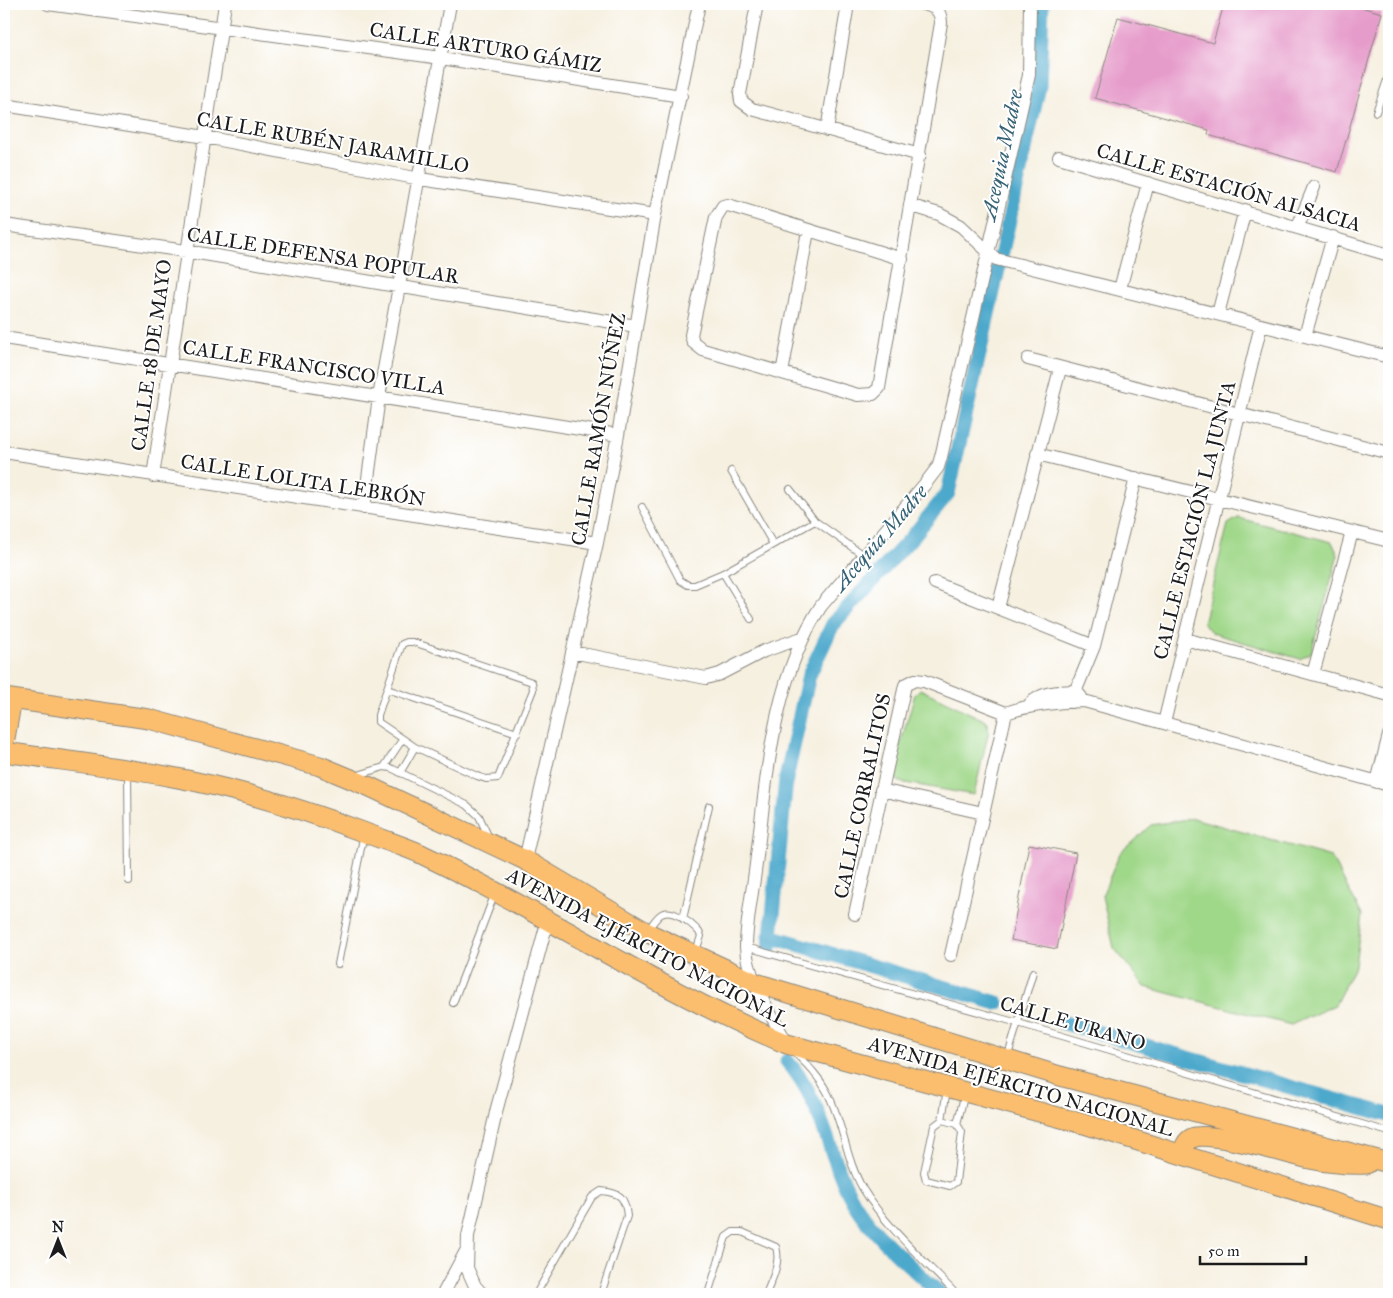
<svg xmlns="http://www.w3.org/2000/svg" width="1393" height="1298" font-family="'IM FELL Great Primer',serif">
<rect width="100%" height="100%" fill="#fff"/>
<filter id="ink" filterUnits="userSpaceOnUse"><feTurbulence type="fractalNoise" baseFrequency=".02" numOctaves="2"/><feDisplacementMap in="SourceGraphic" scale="10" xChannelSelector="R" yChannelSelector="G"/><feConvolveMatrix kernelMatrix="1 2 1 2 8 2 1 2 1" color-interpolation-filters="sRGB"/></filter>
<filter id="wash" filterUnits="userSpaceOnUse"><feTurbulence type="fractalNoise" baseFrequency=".0096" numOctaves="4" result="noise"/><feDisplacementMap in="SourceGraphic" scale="20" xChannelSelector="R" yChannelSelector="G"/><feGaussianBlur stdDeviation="1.12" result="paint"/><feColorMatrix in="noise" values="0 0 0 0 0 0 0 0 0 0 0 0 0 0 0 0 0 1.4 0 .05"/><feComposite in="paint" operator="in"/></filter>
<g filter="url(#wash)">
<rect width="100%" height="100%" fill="#f6f0e0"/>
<path fill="#a0d88a" stroke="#5e7a53" d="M1238,518l94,24 6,13 -27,98 -11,6 -88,-26 -9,-10 25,-99z
M920,689l66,32 3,9 -15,65 -74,-13 -9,-7 24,-81z
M1193,818l138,39 31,58 -7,50 -20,40 -44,20 -146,-38 -31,-39 -12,-52 18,-43 31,-28z"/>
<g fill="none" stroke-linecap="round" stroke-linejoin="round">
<path stroke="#4ea9cc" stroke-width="15" d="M770,936l227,67
M770,947l16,-168 23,-104 24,-51 80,-88 35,-43 91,-407 3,-82
M1061,1022l328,93
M787,1061c34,38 40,87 61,131 18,38 62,73 92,102"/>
</g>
<g id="blocks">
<path fill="#e69ccb" d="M1224,4h126l32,9 -45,159 -129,-37 1,-5 -114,-32 23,-81 95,26z
M1029,844l47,9 -19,96 -46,-9z"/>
</g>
</g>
<g filter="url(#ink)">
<use href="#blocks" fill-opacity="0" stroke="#89867e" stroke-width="1"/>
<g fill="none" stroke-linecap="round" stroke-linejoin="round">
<defs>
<path id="lane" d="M1376,112l13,-38
M731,471l42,73
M790,489l25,32
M642,507l38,73 8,5h7l28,-12 92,-52 48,34
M723,573l28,46
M407,642h6l119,40 1,8 -35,88 -12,1 -9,-3 -62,-29 -37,-25v-7l24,-71z
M387,689l130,44
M384,767l18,-27
M128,771l1,110
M400,773l15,-26
M355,776l29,-9 7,1 76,37 12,11 10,22
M683,919l26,-113
M647,931c4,-5 8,-12 13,-16 11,-9 32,9 39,17l2,4 -6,18
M746,947l272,76 371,109
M338,964l26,-131
M453,1003l42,-110
M794,1052c12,12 24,23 32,38 17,30 19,68 37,99 24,39 62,72 93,105
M1007,1059l26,-87
M942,1120l15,4 5,8 -6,50 -6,4 -24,-6 -2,-8 10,-46 8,-6 5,-31
M957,1124l8,-31
M536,1294l56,-97 9,-6c19,2 24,5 26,25l-26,78
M708,1294l18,-57 7,-5h9l34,15c5,16 -4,32 -10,47"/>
<path id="street" d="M48,4l393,54 240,38
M757,4l-17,90 1,7 11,8 168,46
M4,105l201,32 215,42 235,36
M827,130l21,-126
M1059,157l330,98
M912,206l27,8 22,12 35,33 393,98
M4,225l182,26 450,75
M1298,226l16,-39
M902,259l-174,-54 -5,1 -7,11 -25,118 2,7 10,8 155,45 15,-1 6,-6 62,-365c0,-13 -6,-16 -18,-19
M1120,289l28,-106
M1218,314l27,-104
M1305,336l28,-99
M4,338l614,97
M1028,359l361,94
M782,373l26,-142
M4,452l593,91
M1037,454l352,87
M153,476l72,-472
M364,508l15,-111 71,-393
M935,583l159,63
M998,608l62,-239
M1185,639l204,56
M572,652l134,26 14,-4 44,-23 38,-13
M1313,674l39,-142
M1071,702l23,-56 42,-168
M1030,704c13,-13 28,-12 46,-13l5,6
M1006,713c25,-9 52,-11 78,-12l305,84
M1164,723l97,-398
M1377,782l12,-47
M881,790l102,23
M525,860l72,-317 21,-108 37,-220 44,-211
M855,914l50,-229 10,-5 9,1 82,32
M951,955l55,-242
M787,1044c-14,-27 -40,-65 -41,-97 0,-25 7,-57 10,-83 11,-87 16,-183 65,-258l104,-122 13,-17 3,-10 88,-382 1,-71
M443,1294l23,-43
M482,1294l-7,-8 -8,-18 1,-32 29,-128 51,-189"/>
<path id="primary" d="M4,698l145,21 171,47 48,20 157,74 121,72 110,51 304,93 329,87
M4,744l8,-45
M4,752c54,8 109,14 163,24 67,12 133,32 196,56 18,7 38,13 56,21 125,59 240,138 368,191l297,80 305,96
M1182,1154c2,-6 4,-13 10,-16 18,-8 95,16 118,21 19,4 38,6 57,5"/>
</defs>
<use href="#lane" stroke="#89867e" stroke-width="8"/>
<use href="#street" stroke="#89867e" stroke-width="14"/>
<use href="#primary" stroke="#89867e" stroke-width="21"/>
<use href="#lane" stroke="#fff" stroke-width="6"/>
<use href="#street" stroke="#fff" stroke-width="12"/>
<use href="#primary" stroke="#fbbe6e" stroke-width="19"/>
</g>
</g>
<g text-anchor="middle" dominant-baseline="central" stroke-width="4" stroke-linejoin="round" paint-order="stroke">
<g font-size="20" fill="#1c1c1c" stroke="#fff">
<text transform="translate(486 47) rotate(9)">CALLE ARTURO GÁMIZ</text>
<text transform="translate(333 142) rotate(10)">CALLE RUBÉN JARAMILLO</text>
<text transform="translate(1229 187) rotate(16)">CALLE ESTACIÓN ALSACIA</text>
<text transform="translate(323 255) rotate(9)">CALLE DEFENSA POPULAR</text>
<text transform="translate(151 355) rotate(-82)">CALLE 18 DE MAYO</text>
<text transform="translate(314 367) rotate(9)">CALLE FRANCISCO VILLA</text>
<text transform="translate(598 429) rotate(-80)">CALLE RAMÓN NÚÑEZ</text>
<text transform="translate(303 480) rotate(9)">CALLE LOLITA LEBRÓN</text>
<text transform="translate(1194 520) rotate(-76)">CALLE ESTACIÓN LA JUNTA</text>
<text transform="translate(862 796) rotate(-78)">CALLE CORRALITOS</text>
<text transform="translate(648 947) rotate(28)">AVENIDA EJÉRCITO NACIONAL</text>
<text transform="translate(1073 1023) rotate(16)">CALLE URANO</text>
<text transform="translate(1021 1086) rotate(16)">AVENIDA EJÉRCITO NACIONAL</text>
</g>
<g font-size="21" font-style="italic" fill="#356274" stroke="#fff">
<text transform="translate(1002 155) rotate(-78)">Acequia Madre</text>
<text transform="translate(880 538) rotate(-49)">Acequia Madre</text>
</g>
</g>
<rect width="1393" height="1298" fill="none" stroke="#fff" stroke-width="20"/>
<g transform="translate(58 1240)" stroke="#ffffff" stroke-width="4" paint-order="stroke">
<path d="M0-4L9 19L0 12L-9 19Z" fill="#1c1c1c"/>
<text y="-8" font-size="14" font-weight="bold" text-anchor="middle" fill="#1c1c1c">N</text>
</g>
<path d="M1200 1256v8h106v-8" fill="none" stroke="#1c1c1c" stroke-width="2.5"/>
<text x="1208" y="1256" font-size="15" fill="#1c1c1c" stroke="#ffffff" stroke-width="4" paint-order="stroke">50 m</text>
</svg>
